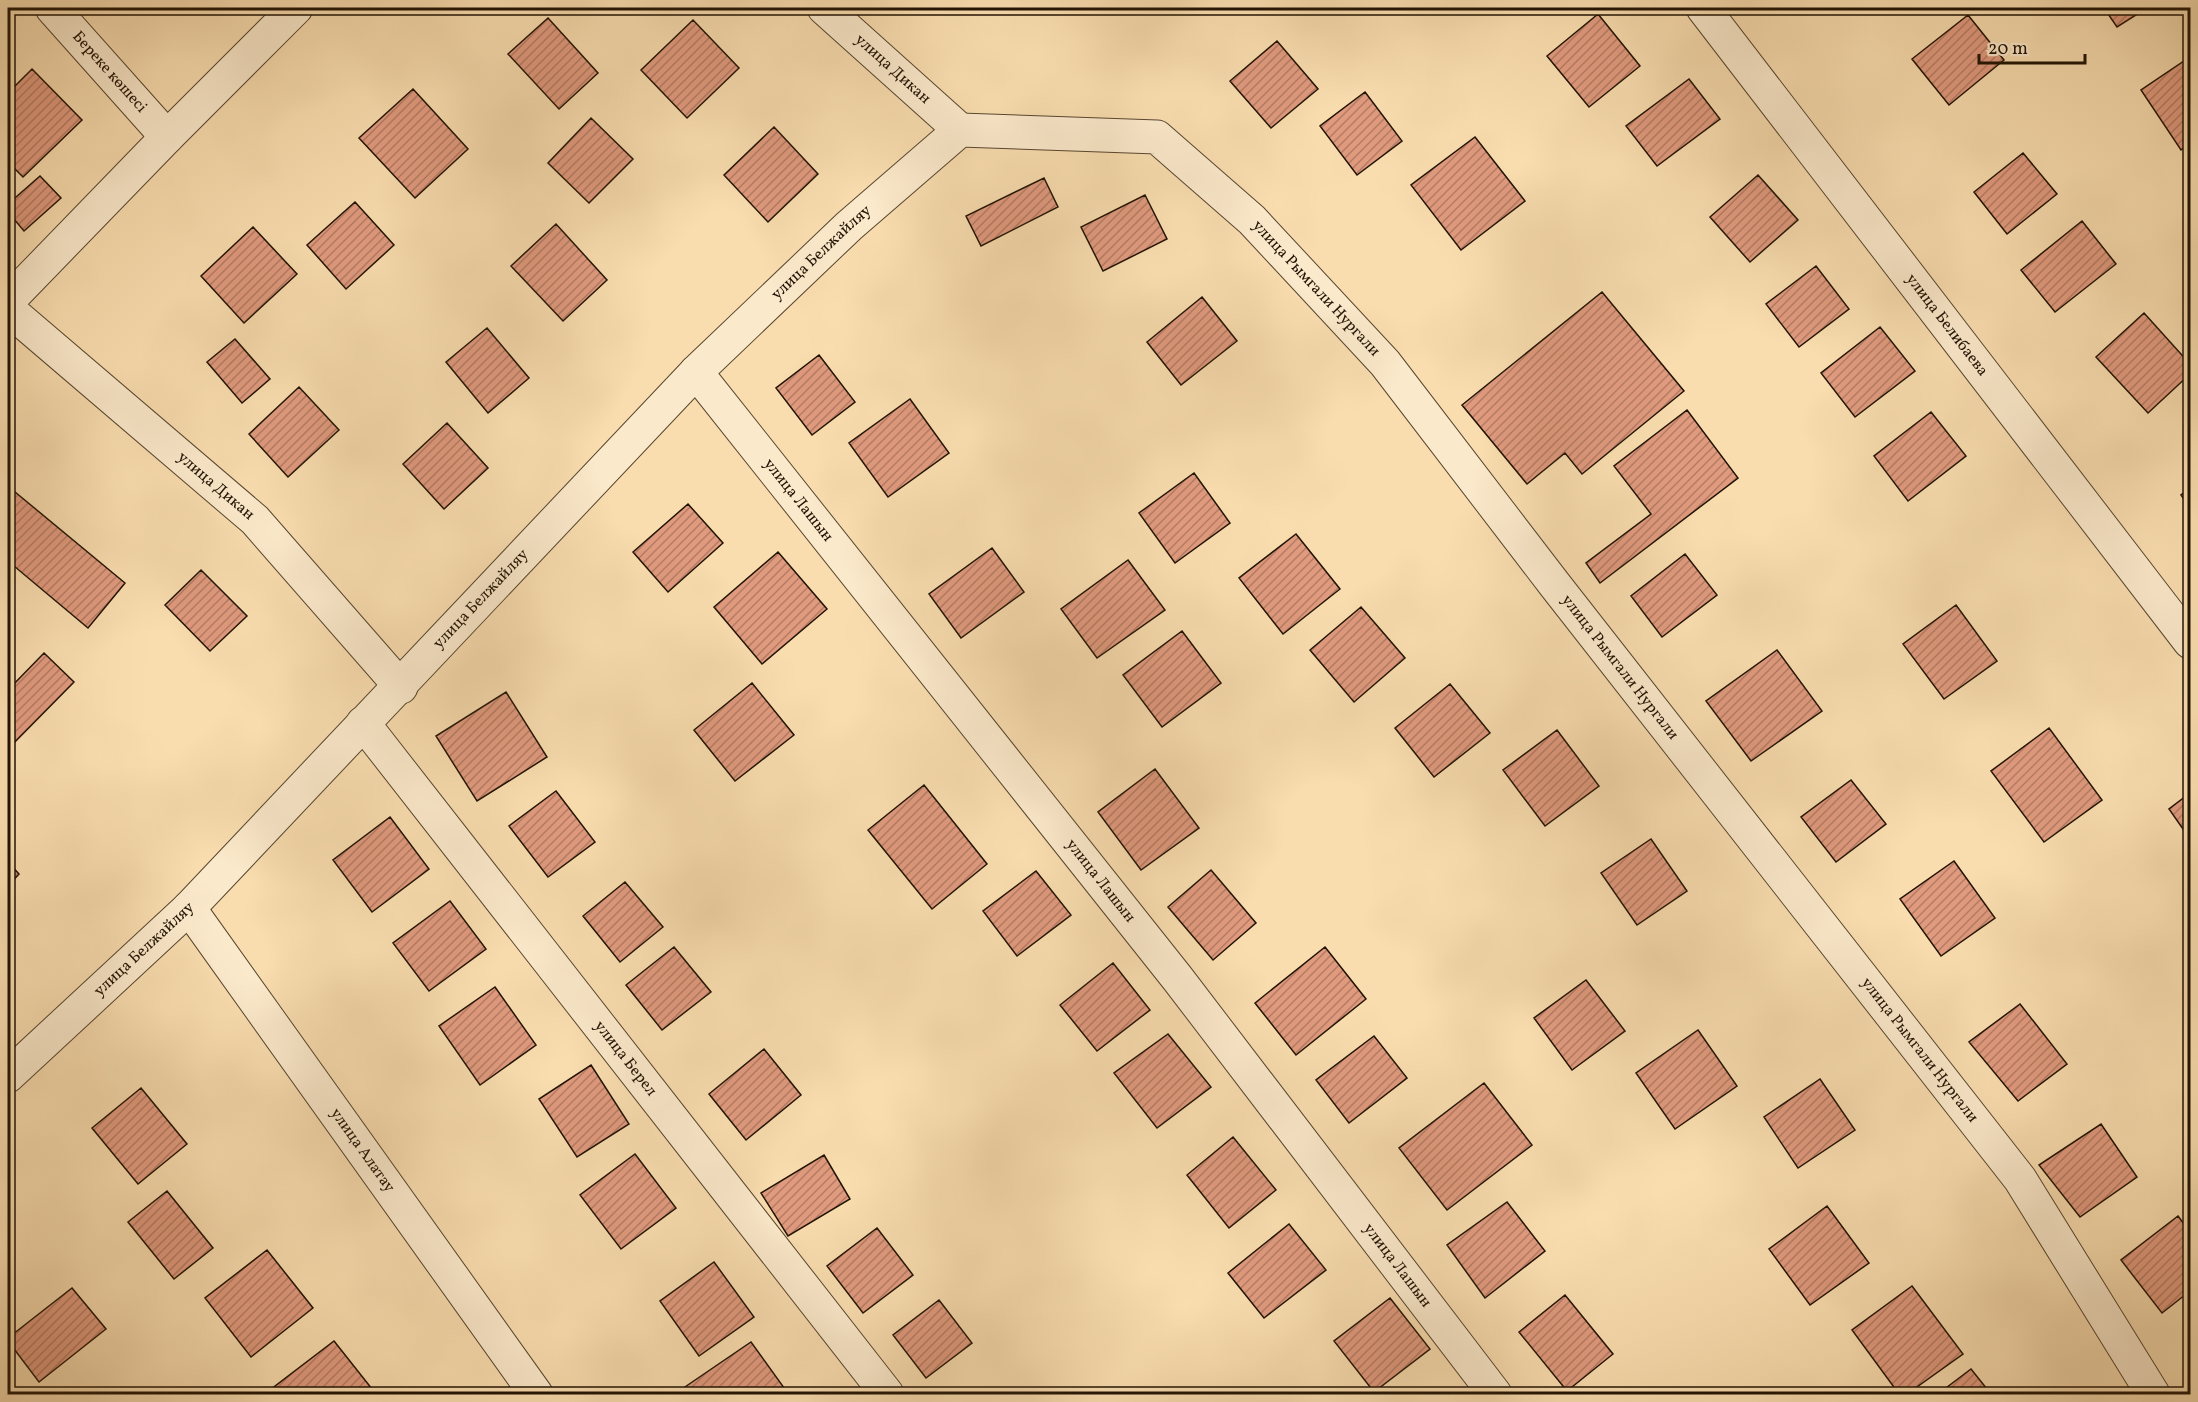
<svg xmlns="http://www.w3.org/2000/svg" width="2198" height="1402" font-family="Vollkorn,serif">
<defs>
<pattern id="building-hatch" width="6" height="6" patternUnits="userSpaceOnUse" patternTransform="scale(1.5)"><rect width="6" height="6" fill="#e09a7e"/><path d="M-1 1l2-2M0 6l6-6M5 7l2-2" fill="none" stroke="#b57c65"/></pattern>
</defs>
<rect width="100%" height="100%" fill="#f9ddaf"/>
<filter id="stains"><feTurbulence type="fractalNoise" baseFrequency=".00333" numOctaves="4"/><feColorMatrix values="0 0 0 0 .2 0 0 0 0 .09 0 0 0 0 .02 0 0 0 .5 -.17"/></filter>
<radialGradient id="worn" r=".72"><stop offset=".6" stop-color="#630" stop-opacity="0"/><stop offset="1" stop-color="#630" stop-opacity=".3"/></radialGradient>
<path fill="url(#building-hatch)" stroke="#211304" stroke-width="1.5" d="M2104,8h43l-30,19z
M1598,14l42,52 -51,41 -42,-51z
M1968,15l36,45 -55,45 -37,-46z
M548,18l50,55 -39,36 -51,-55z
M693,20l46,48 -52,50 -46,-48z
M1277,41l41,48 -47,39 -41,-47z
M2190,57v86l-9,7 -40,-60z
M32,69l50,51 -59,57 -15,-15v-69z
M1689,79l31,40 -63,47 -31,-40z
M413,89l55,60 -53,49 -56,-60z
M1365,92l37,49 -45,34 -37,-49z
M591,118l42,41 -44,44 -41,-40z
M774,127l44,47 -50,48 -44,-47z
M1475,137l50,64 -64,49 -50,-65z
M2023,153l34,41 -50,40 -33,-42z
M1758,175l40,45 -48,42 -40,-45z
M40,176l21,22 -37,33 -16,-19v-8z
M1044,178l14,29 -77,39 -15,-30z
M1145,195l22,44 -64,32 -22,-44z
M355,202l39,43 -48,44 -39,-44z
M2082,221l34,43 -61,48 -34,-42z
M556,224l51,56 -44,41 -52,-55z
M253,227l44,47 -53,49 -43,-47z
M1816,266l33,43 -50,38 -33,-43z
M1602,292l82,99 -102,83 -17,-21 -38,31 -65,-79z
M1202,297l35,44 -56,44 -34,-43z
M2144,313l46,51v10l-42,39 -52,-56z
M1880,327l35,44 -60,46 -34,-44z
M487,328l42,50 -41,35 -42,-51z
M235,339l35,40 -28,24 -35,-41z
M819,355l36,47 -43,33 -36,-47z
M299,387l40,43 -51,47 -39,-43z
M910,399l39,54 -61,44 -39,-54z
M1687,410l51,68 -138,105 -14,-20 65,-49 -37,-48z
M1931,412l35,44 -58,45 -34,-45z
M447,423l41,45 -44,41 -41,-45z
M1194,473l36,50 -55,40 -36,-50z
M9,487l116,96 -37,45 -80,-67v-72z
M2190,488v20l-9,-13z
M688,504l35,39 -55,49 -35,-40z
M1296,534l44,55 -57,45 -44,-56z
M992,548l32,44 -63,46 -32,-44z
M778,552l49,57 -65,55 -48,-57z
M1685,554l32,41 -55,42 -31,-41z
M1128,560l37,50 -68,48 -36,-49z
M201,570l46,46 -37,35 -45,-46z
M1956,605l41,56 -53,38 -41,-55z
M1361,607l44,51 -51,44 -44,-52z
M1182,631l39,52 -59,44 -39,-52z
M1777,650l45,61 -71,50 -45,-60z
M44,653l30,29 -66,67v-59z
M752,683l42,52 -59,46 -41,-51z
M1450,684l40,49 -56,44 -39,-49z
M506,692l41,65 -70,44 -41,-65z
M2049,728l53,72 -58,42 -53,-71z
M1557,730l42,56 -54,40 -42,-56z
M1155,769l44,59 -58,42 -43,-58z
M1851,780l35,44 -50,38 -35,-45z
M924,785l63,79 -55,45 -64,-79z
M556,791l39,51 -47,35 -39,-51z
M2190,793v46l-21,-30z
M390,817l39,52 -57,43 -39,-52z
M1651,839l36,52 -50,34 -36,-52z
M1954,861l41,57 -54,38 -41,-57z
M8,862l11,12 -11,12z
M1211,870l45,53 -43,37 -45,-53z
M1036,871l35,44 -54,41 -34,-45z
M625,882l38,45 -43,35 -37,-46z
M450,901l36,48 -57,42 -36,-48z
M674,947l37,45 -49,38 -36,-45z
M1325,947l41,52 -70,56 -41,-52z
M1113,963l37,47 -53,41 -37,-46z
M1586,980l39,51 -53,39 -38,-52z
M495,987l41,58 -56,40 -41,-59z
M2020,1004l47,60 -49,37 -49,-59z
M1698,1030l39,56 -62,43 -39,-56z
M1168,1034l43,53 -54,41 -43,-55z
M1374,1036l33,42 -58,45 -33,-43z
M764,1049l37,46 -55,45 -37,-46z
M591,1065l38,59 -52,33 -38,-58z
M1820,1079l35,51 -57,38 -34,-51z
M1484,1083l48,62 -85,65 -48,-62z
M141,1088l46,56 -49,40 -46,-56z
M2101,1124l36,53 -57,40 -41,-52z
M1233,1137l43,53 -47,38 -42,-53z
M635,1154l41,54 -55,41 -41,-54z
M824,1155l26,44 -62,37 -27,-43z
M167,1191l46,57 -39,31 -46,-57z
M1507,1202l38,49 -60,47 -38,-53z
M1827,1206l42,57 -59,42 -41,-56z
M2178,1216l12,16v59l-28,22 -41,-53z
M1289,1224l37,46 -62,48 -36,-45z
M877,1228l36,47 -50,38 -36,-47z
M267,1250l46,58 -62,49 -46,-59z
M714,1262l40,55 -55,39 -39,-55z
M1912,1286l51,68 -56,40h-8l-47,-64z
M72,1288l34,41 -67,53 -31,-41v-3z
M1565,1295l48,59 -46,37 -48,-59z
M1390,1298l40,51 -56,43 -40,-51z
M939,1300l33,43 -46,35 -33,-43z
M334,1341l42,53h-103l-3,-4z
M751,1342l36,50 -3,2h-102l-3,-3z
M1971,1369l20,25h-53z"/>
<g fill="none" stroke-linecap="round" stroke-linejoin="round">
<defs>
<g id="minor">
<path id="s1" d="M52,8l115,129"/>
<path id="s2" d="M824,8l136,122"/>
<path id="s3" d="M1703,8l487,634"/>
<path id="s4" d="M960,130l197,7 95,83 133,143 170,222 465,594 133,215"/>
<path d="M8,301l159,-164 129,-129"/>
<path id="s5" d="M8,309l247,211 146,167"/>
<path id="s6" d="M696,372l482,607 317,415"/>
<path id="s7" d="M363,723l524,671"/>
<path id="s8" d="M189,908l347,486"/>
<path id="s9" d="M8,1076l181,-168 507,-536 153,-146 111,-96"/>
</g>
</defs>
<use href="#minor" stroke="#57462f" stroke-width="35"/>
<use href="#minor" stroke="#fbe9cb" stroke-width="33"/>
</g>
<g text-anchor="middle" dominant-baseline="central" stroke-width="4.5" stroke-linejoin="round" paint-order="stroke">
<g font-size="16" fill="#211304" stroke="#fbe9cb">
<text stroke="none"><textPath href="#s2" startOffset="92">улица Дикан</textPath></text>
<text stroke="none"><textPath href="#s1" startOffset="86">Береке көшесі</textPath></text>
<text stroke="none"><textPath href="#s9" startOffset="1158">улица Белжайляу</textPath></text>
<text stroke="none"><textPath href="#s4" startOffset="417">улица Рымгали Нургали</textPath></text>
<text stroke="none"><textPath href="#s3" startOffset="400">улица Белибаева</textPath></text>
<text stroke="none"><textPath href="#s5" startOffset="273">улица Дикан</textPath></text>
<text stroke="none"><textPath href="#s6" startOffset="164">улица Лашын</textPath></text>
<text stroke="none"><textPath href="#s9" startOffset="672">улица Белжайляу</textPath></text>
<text stroke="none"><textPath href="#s4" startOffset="903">улица Рымгали Нургали</textPath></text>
<text stroke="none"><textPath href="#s6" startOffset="650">улица Лашын</textPath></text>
<text stroke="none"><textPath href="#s9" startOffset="186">улица Белжайляу</textPath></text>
<text stroke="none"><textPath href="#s4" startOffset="1389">улица Рымгали Нургали</textPath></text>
<text stroke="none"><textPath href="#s7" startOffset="426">улица Берел</textPath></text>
<text stroke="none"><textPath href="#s8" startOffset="298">улица Алатау</textPath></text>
<text stroke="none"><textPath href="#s6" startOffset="1136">улица Лашын</textPath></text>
</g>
</g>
<rect width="2198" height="1402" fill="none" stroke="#f9ddaf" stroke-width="30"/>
<rect x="9" y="9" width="2180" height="1384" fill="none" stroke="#211304" stroke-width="3"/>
<rect x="15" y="15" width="2168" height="1372" fill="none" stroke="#211304" stroke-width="1.5"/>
<path d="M1979 54v9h106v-9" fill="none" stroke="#211304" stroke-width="3"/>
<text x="1988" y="54" font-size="18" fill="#211304" stroke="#fbe9cb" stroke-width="4.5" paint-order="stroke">20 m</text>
<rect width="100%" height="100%" filter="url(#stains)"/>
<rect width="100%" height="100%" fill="url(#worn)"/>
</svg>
